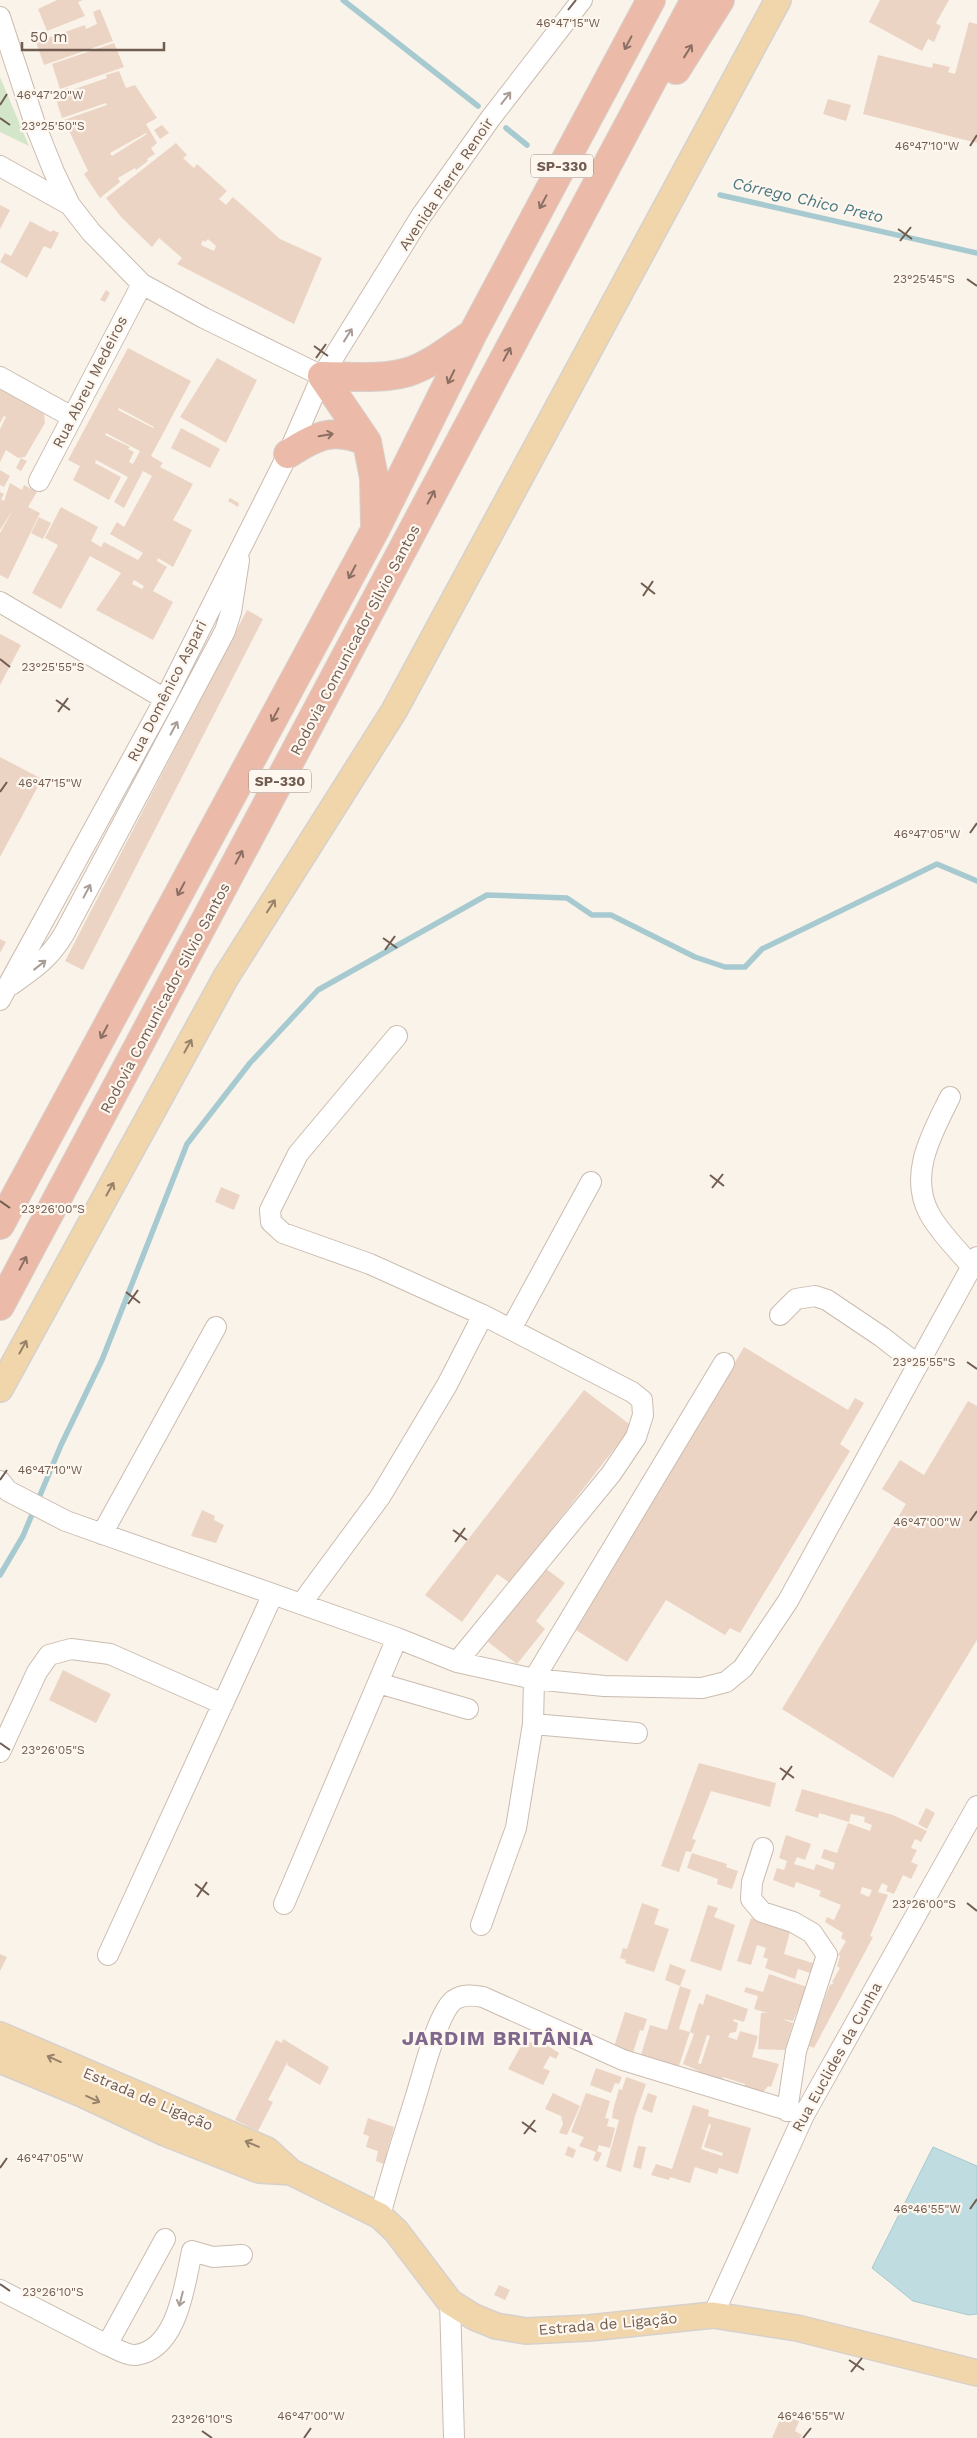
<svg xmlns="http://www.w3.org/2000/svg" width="977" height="2438" font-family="'Work Sans',sans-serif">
<rect width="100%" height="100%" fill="#faf3e9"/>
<path fill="#d4e6c9" d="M0,77l29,69 -29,-14z"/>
<path fill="#bfdce1" stroke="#a7cad1" d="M933,2147l44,19v148l-8,1 -56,-14 -41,-33z"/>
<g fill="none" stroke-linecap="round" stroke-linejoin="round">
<path stroke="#a7cad1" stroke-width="5.5" d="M343,0l135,106
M506,128l21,17
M720,195l257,58
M0,1575l23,-39 38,-91 41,-85 85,-216 63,-81 68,-73 169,-95 80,3 25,17h19l84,42 30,10h20l17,-18 175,-85 40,17"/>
</g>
<path fill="#ecd4c4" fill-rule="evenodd" d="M57,0h26l-5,2 7,14 -38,15 -9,-22z
M880,0h69l-13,23 5,3 -7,16 -6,-3 -6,12 -53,-29z
M100,9l13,32 -69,24 -8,-23 49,-17 1,4 11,-5 -4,-12z
M969,22l8,2v119l-114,-29 15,-59 54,13 1,-5 17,4 -2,5 7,2z
M114,43l10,24 -64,22 -8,-25z
M119,71l7,17 9,-3 22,33 -11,6 11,19 -6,5 4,6 -8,5 1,2 -12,9 -1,-2 -17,10 2,4 -20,16 -16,-24 4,-3 -24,-51 43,-15 -1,-2 -44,15 -8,-25 14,-5 1,3 38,-13 -1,-3zM146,133l1,1 -35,22 -2,-3z
M828,99l23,6 -5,16 -23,-7z
M162,125l7,8 -9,6 -6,-9z
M176,143l11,12 -4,3 11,10 3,-4 30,27 -8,8 7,6 7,-8 47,42 42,19 -28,66 -117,-60 5,-6 -23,-20 -7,9 -30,-29 -16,-20zM208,239l8,7 -2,5 -13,-6 2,-5 2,2z
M0,205l10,5 -10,19z
M30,221l21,11 2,-2 6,3 -8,16 -7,-3 -17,32 -27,-16 5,-9 6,3z
M106,290l4,3 -5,9 -5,-2z
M128,348l63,33 -40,75 12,7 -3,4 33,17 -20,36 19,10 -19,37 -15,-9 -1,3 10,6 -14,24 20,11 -20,38 -57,-30 25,-37 -31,-17 -29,53 -29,-16 26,-48 -13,-7 16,-31 37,20 -7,14 10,6 3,-5 34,18 5,-7 -33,-19 7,-12 7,5 28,-51 -9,-5 -19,37 -10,-6 14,-25 -32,-17 -1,3 26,14 -12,23 -36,-20 7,-14 -12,-6zM119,408l35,19 -1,1 -35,-18zM106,433l34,18 -7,13 -4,-2 5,-10 -6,-3 2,-2 -25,-12zM134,580l10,6 -2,3 -10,-5z
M217,358l40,22 -31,63 -46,-26z
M0,389l44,25 1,9 -20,34 -7,1 -12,-8 -6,12v-33l6,-12 -2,-1 -4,7z
M181,428l39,21 -10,19 -39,-20z
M21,458l6,3 -6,10 -5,-3z
M0,470l10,6 -6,11 -4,-2z
M10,483l12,7 2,-5 13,7 -9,15 12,6 -32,66 -8,-4v-42l14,-25 -14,22v-38l4,2 -3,5 3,2z
M230,498l9,5 -1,4 -10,-6z
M39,517l12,6 -8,16 -12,-6z
M247,610l16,9 -180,351 -18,-9z
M0,634l21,11 -21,40z
M0,757l42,22 -42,78z
M0,939l6,3 -6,11z
M221,1187l19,8 -6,15 -19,-8z
M744,1347l104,63 7,-12 9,5 -24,41 10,7 -110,182 -10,-5 -5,7 -59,-35 -39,62 -56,-35 37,-60 4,2z
M584,1390l48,36 -122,157 -13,-9 -35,48 -37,-27z
M968,1401l9,5v234l-84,138 -111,-69 124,-205 -24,-15 18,-29 24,15z
M202,1510l13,6 -1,4 10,5 -8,18 -25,-7z
M545,1568l20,15 -29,38 9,8 -28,35 -29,-22z
M63,1670l48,24 -15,29 -47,-23z
M699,1763l77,20 -6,24 -59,-16 -19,48 4,1 -5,12 -5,-1 -7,21 -18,-6z
M802,1789l91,26 34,16 -6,11 -6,-3 -4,9 6,2 -6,12 7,3 -7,14 -8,-4 -9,19 -8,-3 2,-5 -6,-3 -4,9 10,3 -18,41 3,1 -59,111 -7,-3 23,-60 4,-2 -2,-1 8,-14 -3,-2 3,-10 -2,-1 8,-14 -5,-3 2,-5 -18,-11 2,-5 7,3 7,-15 -22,-9 2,-5 -25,-9 -2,6 -21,-8 4,-12 7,2 3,-9 -8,-3 7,-23 25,9 -6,16 -8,-3 -3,7 20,6 2,-6 17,6 2,-7 -14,-5 3,-9 13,4 11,-30 22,8 2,-6 -8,-3 1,-5 -14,-3 -2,8 -30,-9 -1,5 -23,-7zM862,1887l10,3 -3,7 -9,-4z
M926,1808l9,5 -8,16 -9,-5z
M692,1853l35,11 -1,3 12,4 -6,18 -15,-5 1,-5 -31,-11z
M642,1903l17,6 -5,15 15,5 -15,43 -29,-9 1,-3 -6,-2 3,-10 4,1z
M708,1905l10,3 -4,9 21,8 -14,46 -31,-10z
M751,1918l39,14 -6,22 32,10 -3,10 -15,-5 -3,10 -30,-11 3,-9 -5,-2 3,-9 -9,-3 -6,20 -14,-4z
M0,1954l7,3 -7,14z
M670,1964l16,6 -6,16 11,4 -12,39 11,3 -13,40 -36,-17 9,-30 17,5 13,-44 -15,-6z
M769,1974l38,13 -14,34 -11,-2 11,4 -8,27 -27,-1 3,-36h6l-13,-4 4,-13 -14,-4 2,-5 17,5z
M706,1994l42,15 -4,13 -10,-3 -1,2 5,2 -2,9 -6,1 -2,4 9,3 3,-9 18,5 -6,21 27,7 -8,23 -3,-1 -7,9 -18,-3 2,-8 -22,-7 -3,9 -24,-7 3,-8 -16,-7 11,-30 -4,-2 9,-29 4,2zM707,2035l3,1 -9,28 -3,-1z
M625,2012l22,7 -4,12 -3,-1 -7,23 -19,-6z
M283,2039l46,28 -9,18 -33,-20 1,-4 -20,39 5,2 -15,29 -23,-11 41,-80 6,3z
M525,2039l15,9 3,-5 16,10 -3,6 -6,-3 -7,12 7,3 -7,14 -35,-16z
M596,2068l26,9 -3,7 -4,-1 -4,10 -21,-8z
M626,2077l20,7 -11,32 -14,56 -15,-5 13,-47 -7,-2 1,-8 6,-21 3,1z
M553,2093l27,13 -13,29 -8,-2 4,-9 -2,-8 -16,-7z
M586,2093l24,8 -5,17 4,1 -2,7 8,2 -5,20 -11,-3 -2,6 5,2 -4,9 -5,-2 3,-8 -17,-6 5,-9 -13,-5z
M648,2093l9,3 -5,17 -10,-4z
M693,2105l16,5 -1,6 43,12 -13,46 -19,-6 -2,6 -22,-7 -5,16 -20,-6 -1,3 -18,-5 5,-11 16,5zM709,2124l2,1 -7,22 19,6 -1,3 -21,-7z
M368,2118l26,9 -7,25 3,2 -3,9 -3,-1v2l-8,-3 2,-10 -12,-4 3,-11 -6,-2z
M568,2146l8,4 -3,8 -8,-3z
M638,2146l8,1 -5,22 -8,-2z
M499,2285l11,5 -5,10 -11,-5z
M782,2415l17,6 -4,10 7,4 -2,3h-28z"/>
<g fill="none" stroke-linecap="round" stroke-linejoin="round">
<defs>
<path id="minor" d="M0,17l36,110 18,45 16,33 21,27 51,52 62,34 118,58
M0,166l70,39
M0,377l72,40
M39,481l103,-197
M0,602l165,97
M11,985c23,-16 38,-26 53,-51l161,-303 6,-19 8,-52
M0,1000l165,-301 123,-245 34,-78 99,-160 69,-97 92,-119
M950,1097c-17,35 -42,76 -21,116 10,19 29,37 43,54
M780,1315l16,-16 19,-3 12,4 55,37 36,28
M511,1329l80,-147
M0,1481l8,10 58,30 331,117 60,24 77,17 70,7 98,2 24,-6 17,-14 45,-67 189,-344
M102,1534l114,-207
M301,1604l79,-107 67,-112 36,-70 -113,-51 -87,-31 -12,-11 -1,-12 28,-56 99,-118
M457,1662l154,-188 25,-37 7,-22 -1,-15 -10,-8 -149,-77
M378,1683l90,26
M533,1724l104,9
M0,1752l37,-80 12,-17 22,-6 39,5 113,50
M763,1848l-11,34 -1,17 11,13 31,10 19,11 15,22 -31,96 -9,60
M284,1904l113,-266
M481,1925l35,-97 17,-104 1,-45 190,-316
M108,1955l165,-361
M380,2216c10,-39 23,-78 35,-117 7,-21 22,-86 39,-99 9,-6 19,-5 29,-3l140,63 181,55
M165,2239l-58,106c8,3 21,11 29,10 42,-6 49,-72 56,-104l21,6 29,-2
M0,2290l107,55
M450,2302l4,136
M713,2315l91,-200 173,-309"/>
<path id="major" d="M0,1389l226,-412 168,-266 384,-711
M0,2035l267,115 24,22 89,44 16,15 54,71 24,15 22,9 30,5 63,-3 124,-13 84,13 180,45
M0,2060l82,34 83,39 94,37 32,2"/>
<path id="highway" d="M676,70l44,-70
M322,376l45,66 7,36 1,47
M322,376c28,0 59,4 86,-4 23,-7 44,-25 64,-38
M288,454c29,-19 46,-27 79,-12
M0,1225l375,-695 98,-197 178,-333
M0,1306l695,-1306"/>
</defs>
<use href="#minor" stroke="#cbbcb0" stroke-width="22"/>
<use href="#major" stroke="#d7d1ce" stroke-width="28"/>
<use href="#highway" stroke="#d7d1ce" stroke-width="30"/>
<use href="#minor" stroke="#fff" stroke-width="20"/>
<use href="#major" stroke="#f0d6aa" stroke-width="25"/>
<use href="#highway" stroke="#ecbaa8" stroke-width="28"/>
</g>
<defs><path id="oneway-shaft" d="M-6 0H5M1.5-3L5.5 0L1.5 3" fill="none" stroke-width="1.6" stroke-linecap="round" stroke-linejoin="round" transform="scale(1.25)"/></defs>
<g stroke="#8a6f62">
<use href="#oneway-shaft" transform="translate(628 43) rotate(118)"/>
<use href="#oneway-shaft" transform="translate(688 51) rotate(-58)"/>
<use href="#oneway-shaft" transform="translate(543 202) rotate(118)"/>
<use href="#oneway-shaft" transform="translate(507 354) rotate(-62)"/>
<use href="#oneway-shaft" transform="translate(451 377) rotate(116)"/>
<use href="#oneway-shaft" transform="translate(326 435) rotate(-10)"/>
<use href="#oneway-shaft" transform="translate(431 497) rotate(-62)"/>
<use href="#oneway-shaft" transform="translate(352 572) rotate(118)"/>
<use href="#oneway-shaft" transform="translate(275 715) rotate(118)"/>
<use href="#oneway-shaft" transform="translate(239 857) rotate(-62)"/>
<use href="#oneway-shaft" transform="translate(181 889) rotate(118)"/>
<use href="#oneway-shaft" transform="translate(104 1032) rotate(118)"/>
<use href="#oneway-shaft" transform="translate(23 1263) rotate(-62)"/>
</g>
<g stroke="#aa9d96">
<use href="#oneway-shaft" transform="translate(506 98) rotate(-52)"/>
<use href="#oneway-shaft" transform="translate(348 335) rotate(-58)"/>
<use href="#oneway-shaft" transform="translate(174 728) rotate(-62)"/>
<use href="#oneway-shaft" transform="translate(87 891) rotate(-62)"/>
<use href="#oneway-shaft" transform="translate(40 965) rotate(-38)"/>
<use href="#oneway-shaft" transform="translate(181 2299) rotate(104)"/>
</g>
<g stroke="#97816b">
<use href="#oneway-shaft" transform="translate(271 906) rotate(-57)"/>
<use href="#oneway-shaft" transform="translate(188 1046) rotate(-61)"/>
<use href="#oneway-shaft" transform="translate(110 1189) rotate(-61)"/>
<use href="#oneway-shaft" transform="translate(23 1347) rotate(-61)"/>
<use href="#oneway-shaft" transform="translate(54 2059) rotate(-156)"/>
<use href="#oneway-shaft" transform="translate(93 2099) rotate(25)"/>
<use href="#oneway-shaft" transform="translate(252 2144) rotate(-157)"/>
</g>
<path fill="none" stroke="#715c50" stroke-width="2" d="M568,10l8,-10M0,105l7,-11M0,118l10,7M970,146l7,-11M898,229l14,10M900,241l11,-14M967,279l10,7M314,346l14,10M316,358l10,-14M641,583l14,11M643,596l10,-15M0,659l10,8M56,700l14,10M58,712l10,-14M0,792l7,-10M970,833l7,-10M383,938l14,10M385,950l10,-14M710,1175l14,11M712,1188l11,-14M0,1201l10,7M126,1292l14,11M128,1304l10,-14M967,1362l10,7M0,1480l7,-10M970,1521l7,-10M453,1530l14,10M455,1542l10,-14M0,1743l10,7M780,1768l14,10M782,1780l10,-14M195,1884l14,11M197,1897l10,-15M967,1903l10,8M522,2122l14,10M524,2134l11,-14M0,2168l7,-10M970,2209l7,-10M0,2284l10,7M849,2360l15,10M851,2372l11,-14M202,2431l10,7M304,2438l7,-10M803,2438l8,-10"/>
<g text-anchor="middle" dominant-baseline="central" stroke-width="4.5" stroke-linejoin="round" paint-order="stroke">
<g fill="#fdf7ef" stroke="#9b8a80" stroke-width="1">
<rect x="531" y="154.5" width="62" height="23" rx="4"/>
<rect x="249" y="769.5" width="62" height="23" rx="4"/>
</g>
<g font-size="14" font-weight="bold" fill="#715c50">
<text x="562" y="166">SP-330</text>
<text x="280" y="781">SP-330</text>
</g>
<g font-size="15" fill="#715c50" stroke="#fdf7ef">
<text transform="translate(446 184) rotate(-56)">Avenida Pierre Renoir</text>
<text transform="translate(90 382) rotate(-63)">Rua Abreu Medeiros</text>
<text transform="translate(355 640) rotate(-62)">Rodovia Comunicador Silvio Santos</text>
<text transform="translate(167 691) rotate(-63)">Rua Domênico Aspari</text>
<text transform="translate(165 998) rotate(-62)">Rodovia Comunicador Silvio Santos</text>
<text transform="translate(837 2057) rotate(-61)">Rua Euclides da Cunha</text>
<text transform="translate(148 2099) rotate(23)">Estrada de Ligação</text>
<text transform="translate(608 2324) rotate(-5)">Estrada de Ligação</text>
</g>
<g font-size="16" font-style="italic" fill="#4c7881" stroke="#fdf7ef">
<text transform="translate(808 200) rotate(13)">Córrego Chico Preto</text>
</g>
<g font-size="20" font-weight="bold" letter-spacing="1" fill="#80678c" stroke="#fdf7ef">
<text x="498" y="2038">JARDIM BRITÂNIA</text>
</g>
</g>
<g font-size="12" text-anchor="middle" fill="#715c50" stroke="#fdf7ef" stroke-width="4.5" stroke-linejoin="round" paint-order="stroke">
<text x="568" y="27">46°47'15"W</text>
<text x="50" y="99">46°47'20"W</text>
<text x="53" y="130">23°25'50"S</text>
<text x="927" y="150">46°47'10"W</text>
<text x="924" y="283">23°25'45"S</text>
<text x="53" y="671">23°25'55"S</text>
<text x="50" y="787">46°47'15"W</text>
<text x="927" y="838">46°47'05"W</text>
<text x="53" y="1213">23°26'00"S</text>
<text x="924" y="1366">23°25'55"S</text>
<text x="50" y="1474">46°47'10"W</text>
<text x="927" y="1526">46°47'00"W</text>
<text x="53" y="1754">23°26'05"S</text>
<text x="924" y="1908">23°26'00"S</text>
<text x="50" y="2162">46°47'05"W</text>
<text x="927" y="2213">46°46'55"W</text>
<text x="53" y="2296">23°26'10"S</text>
<text x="311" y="2420">46°47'00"W</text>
<text x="811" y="2420">46°46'55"W</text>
<text x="202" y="2423">23°26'10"S</text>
</g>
<path d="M22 42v8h142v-8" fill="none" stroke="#715c50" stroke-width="2.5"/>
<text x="30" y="42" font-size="15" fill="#715c50" stroke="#fdf7ef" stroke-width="4" paint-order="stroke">50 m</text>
</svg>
